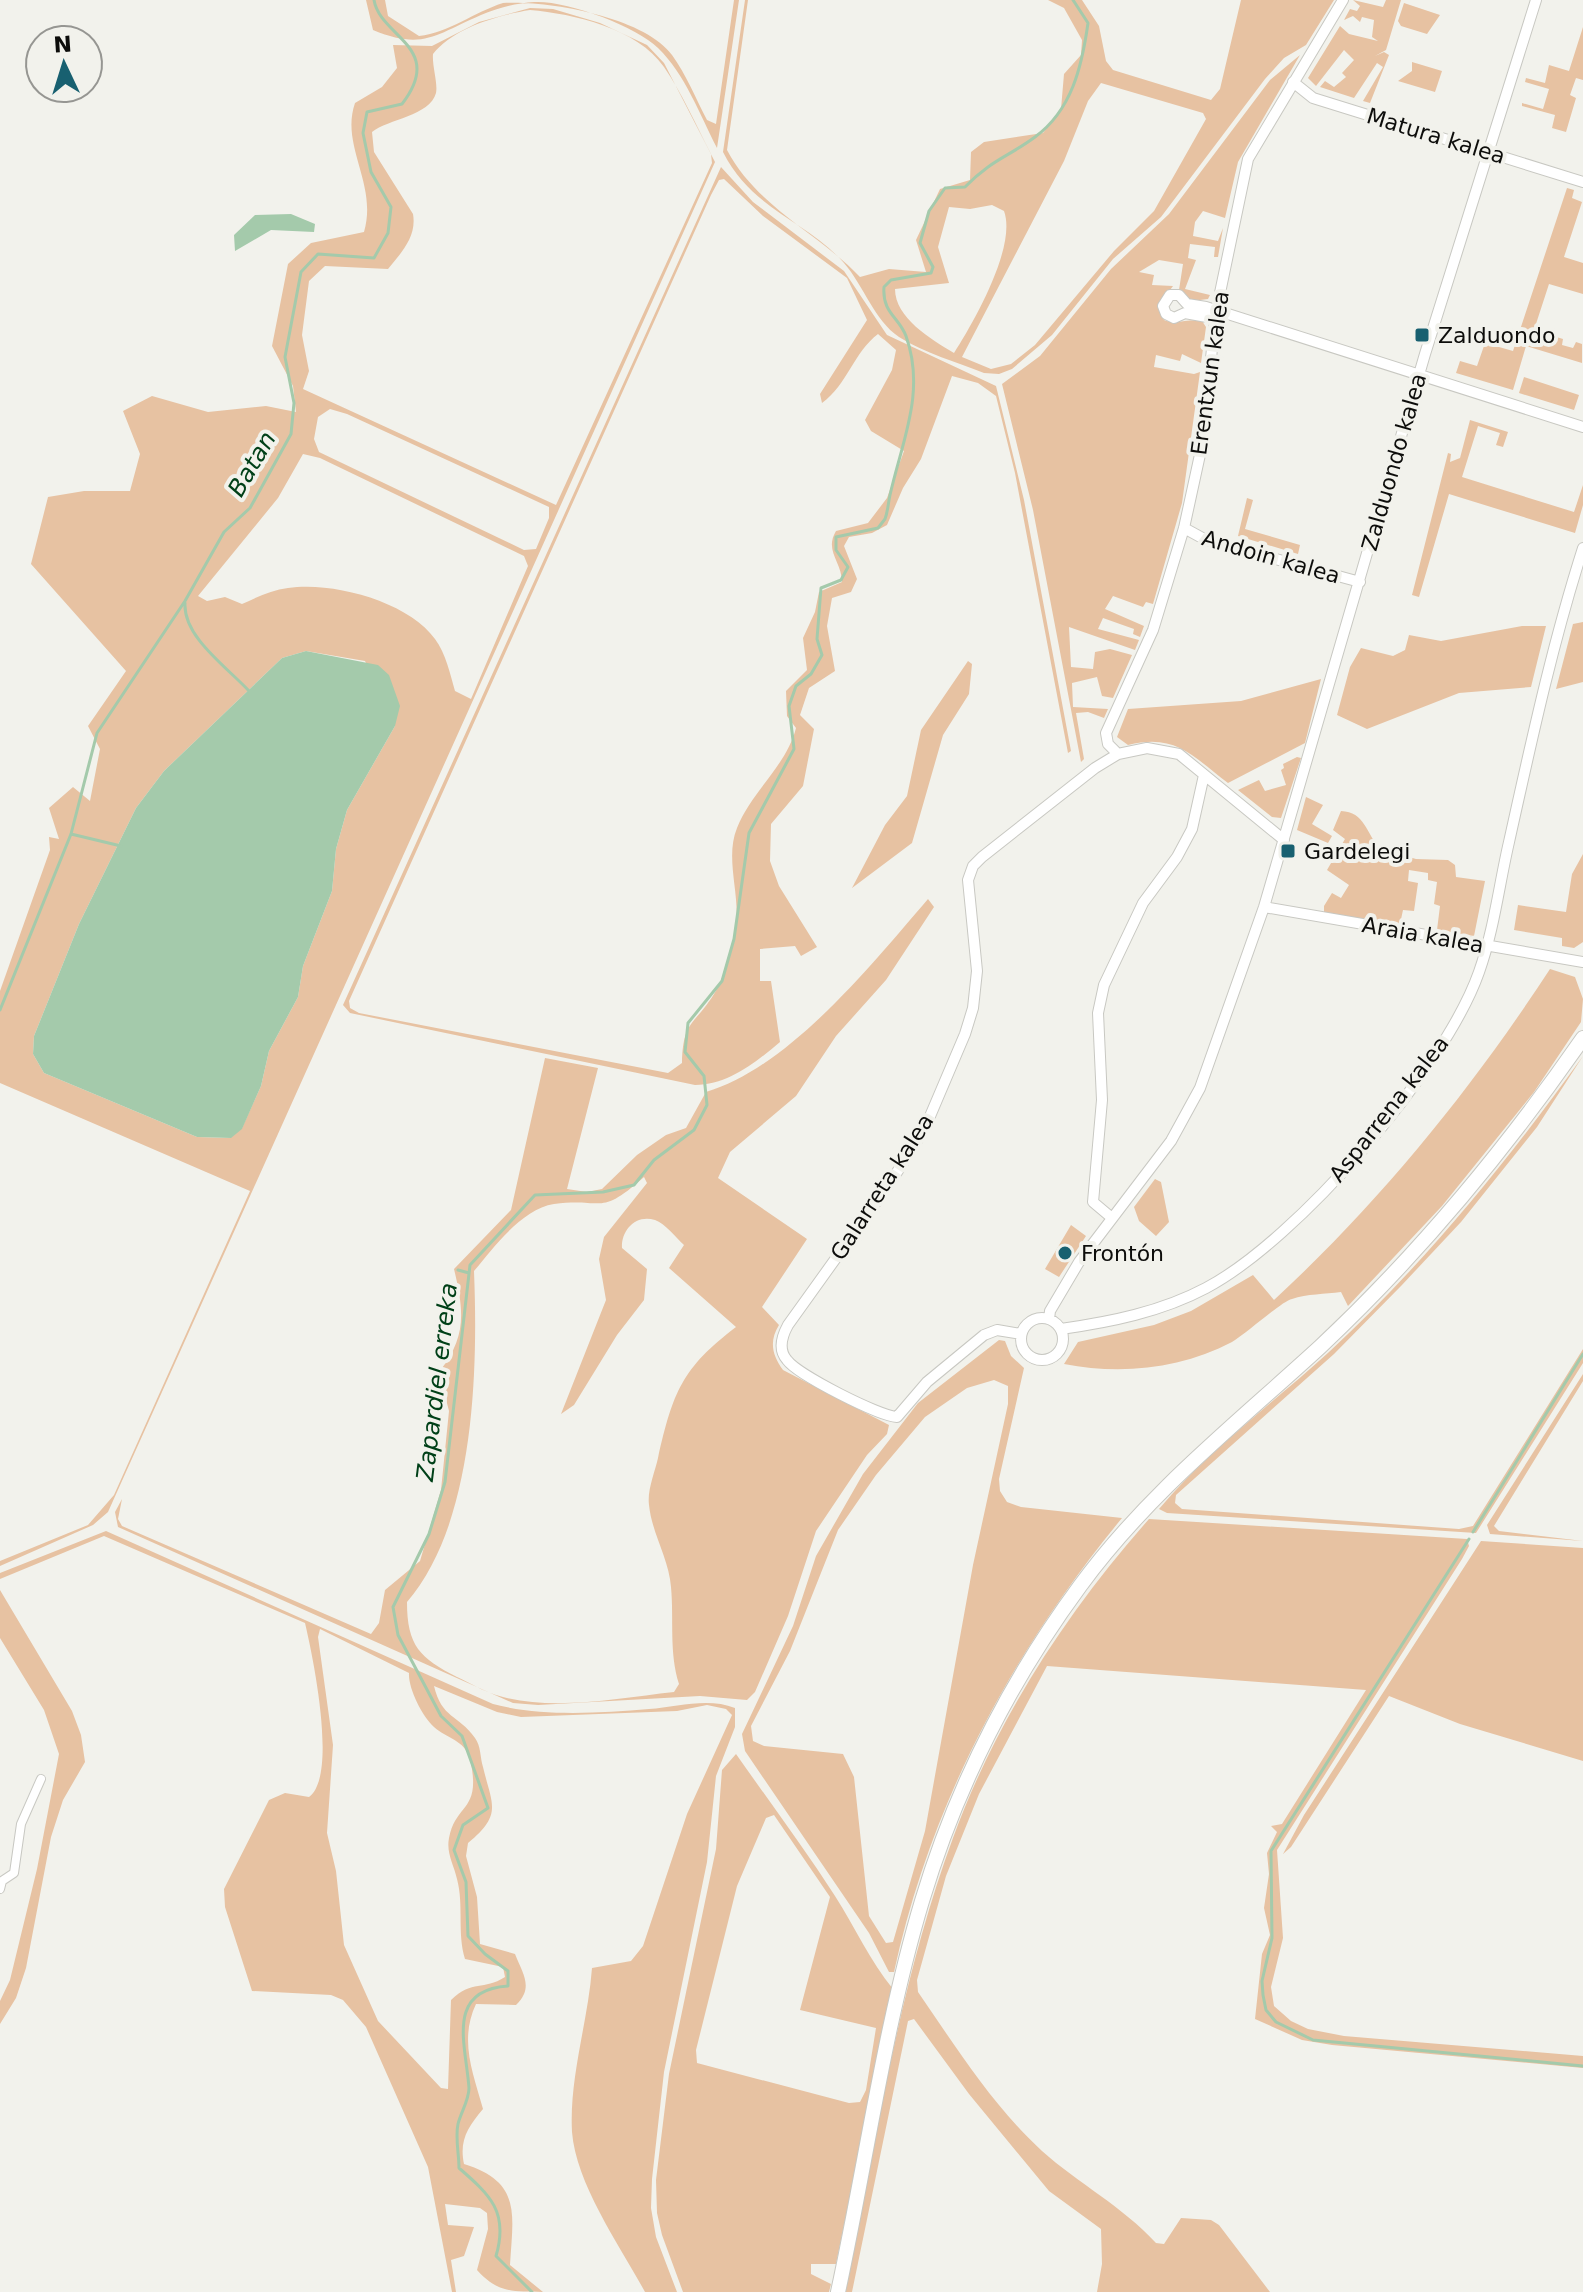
<svg xmlns="http://www.w3.org/2000/svg" width="1583" height="2292" font-family="'DejaVu Sans',sans-serif">
<rect width="100%" height="100%" fill="#f2f2ec"/>
<path fill="#e7c2a2" fill-rule="evenodd" d="M366,0h19l3,16 31,20c30,-3 55,-24 84,-33 44,-3 142,14 169,52 14,19 24,44 35,65l9,4 18,-124h5l-22,148c-17,-33 -32,-74 -59,-100 -22,-22 -92,-48 -124,-46 -17,1 -37,6 -53,13 -45,19 -57,36 -108,15z
M745,0h3l-21,150c30,57 90,82 133,127l29,-8 37,3 -10,-32 24,-51 30,-9 1,-28 13,-10 59,-9 18,-24 3,-35 17,-19 1,-15 -18,-32 -16,-8h34l17,26 7,35 7,9 98,30 9,-11 21,-89h93l-28,45 -22,13 -19,21 -104,138 -48,42 -61,76 -40,34 -13,5 -15,-1c-27,-11 -60,-20 -85,-36 -25,-17 -35,-51 -55,-74 -38,-43 -91,-52 -121,-111zM1101,83l102,30 3,6 -52,92 -40,40 -79,94 -24,19 -20,5 -29,-12 102,-196 24,-60zM992,205l12,6c13,35 -30,111 -50,142 -23,-14 -59,-35 -59,-64l54,-6 -11,-36 11,-40 21,2z
M1353,0l30,7 3,-7h15l-15,50 -11,6 9,-4 5,3 -19,48 -7,-2 20,-34 -6,-4 -23,35 -34,-11 5,-6 9,6 12,-10 -4,-4 12,-13 -10,-10 -28,36 -8,-8 32,-52 9,8 29,7 -6,-4 2,-17 -12,-3 -2,5 -7,-6 -9,4 6,-11 7,2 3,-5z
M1404,3l36,12 -13,19 -26,-8 -3,-5z
M530,8l23,1 47,14 47,22 17,18 51,99 -607,1350 -15,13 -93,41v-5l88,-36 26,-30 136,-304 -250,-108v-92l50,-141 -1,-13 10,2 -10,-31 24,-21 17,14 10,-52 -12,-23 38,-55 -95,-107 17,-67 36,-6h46l10,-37 -17,-43 29,-15 56,16 58,-6 30,6 -3,-26 -21,-40 16,-82 23,-21 53,-11c14,-48 -24,-86 -9,-129l27,-16 15,-19 -4,-23 39,1 47,-24zM530,10c44,4 107,18 134,57 18,26 32,58 47,87l1,9 -156,342 -253,-116 6,-18 -7,-36 7,-54 16,-15 63,3c13,-16 29,-32 25,-55l-39,-62 -2,-20c16,-13 58,-16 64,-39 2,-10 -4,-27 -3,-39 20,-26 65,-39 97,-44zM330,409l17,5 202,93v11l-13,31 -12,1 -205,-98 -5,-13 4,-22zM303,454l17,4 204,98 4,10 -57,133 -16,-8c-5,-17 -9,-37 -20,-52 -26,-37 -102,-58 -147,-51 -16,2 -31,9 -46,16l-17,-7 -18,4 -9,-5 80,-98zM306,651l59,10 30,65 -48,84 -11,39 -4,42 -29,75 -5,31 -29,54 -8,35 -19,42 -12,10 -33,-1 -153,-64 -11,-19 1,-18 45,-112 57,-116 28,-37 118,-113z
M1583,27v53l-7,-2 -6,17 6,3 -10,34 -14,-4 3,-13 -33,-9v-3l21,6 6,-20 -24,-7 1,-4 19,5 4,-18 20,6z
M1300,55l-62,107 -13,56 -22,-7 -8,11 -2,14 25,5 5,-13 -5,29h-4l1,-10 -25,-3 -2,14 8,2 -11,29 25,6 -2,4 -16,2 -13,-11 4,-26 -24,-4 -20,12 15,3 -2,10 21,1 -14,19 5,15c13,5 25,-2 38,1l4,6 -5,36 -19,-9 -2,7 -24,-6 -2,12 40,7 6,-2 -18,131 -29,101 -7,-2 -3,5 -30,-11 -8,13 39,17 -4,11 -7,-3 1,-5 -31,-11 -5,11 41,11 -4,10 -66,-23 2,40 22,2 2,-17 15,-3 22,6 -19,43 -11,-2 -5,-19 -25,6 1,24 35,2 -4,9 -16,-6 -12,1 8,46 -3,3 -48,-252 -31,-126 38,-28 71,-87 58,-55 101,-134z
M1412,62l30,9 -7,21 -37,-11 14,-10z
M721,167l32,35 91,69 43,64 109,51 28,114 47,251 -3,2 -53,-280 -19,-77 -18,-13 -26,-7 -31,83 -18,29 -16,37 -15,8 -23,4 -5,9 13,33 -6,13 -19,6 -5,28 8,45 -26,17 -9,27 14,14 -11,57 -32,38 -1,37 9,25 38,61 -16,9 -6,-10 -35,3v32h11l9,61c-25,21 -52,43 -85,43l-345,-72 -7,-8zM724,179l39,37 84,62 20,42 -47,74 2,9c25,-18 32,-51 56,-69l18,16 -4,20 -27,50 6,11 33,20 -17,47 -19,25 -32,8c-12,20 6,31 6,51l-23,10 -4,20 -12,26 4,32 -21,21 1,25 9,12c-9,37 -45,64 -59,100 -13,32 5,69 -2,103 -3,18 -11,48 -21,63 -20,32 -31,26 -32,69l-14,10 -309,-60 -9,-5 -1,-7 362,-806 8,-15z
M1567,188l7,2 -2,8 10,4 -18,55 19,6v31l-34,-10 -15,46 29,9 -1,6 11,3 3,-6 6,2v19l-56,-17 -13,44 -57,-17 4,-12 17,5 8,-23 28,8z
M1524,377l55,18 -5,15 -55,-17z
M1470,420l38,12 -5,15 -7,-2 4,-12 -22,-7 -16,51 112,35 9,-27v20l-8,28 -126,-39 -30,103 -7,-2 36,-142 3,1 -1,8 10,-4z
M1247,498l6,2 -8,29 55,16 -2,9 -60,-18z
M1583,622v60l-27,7 17,-65z
M1522,626h24l-15,61 -72,6 -92,36 -30,-14 13,-48 11,-19 32,8 12,-6 4,-15 32,6z
M968,661l4,3 -3,30 -26,41 -31,108 -60,45 33,-63 22,-29 14,-66z
M1321,679l-16,64 -77,40c-36,-27 -52,-50 -100,-38l-11,-8 11,-28 113,-8z
M1297,757l4,1 -20,60 -9,-1 -34,-27 21,-10 6,11 21,-6 -5,-15 3,-2 -1,-4z
M1306,797l17,8 -11,19 20,12 -4,7 -31,-13z
M1341,811c24,1 25,22 39,38l36,10 32,1 7,5 1,12 29,4 -11,55 -37,-6 3,-24 -6,-2 3,-22 -9,-2v-7l-19,-3 -1,11 10,2 -4,28 -11,-1 -3,14 -76,-11v-7l8,-13 9,5 8,-13 -22,-15 18,-31 -12,-9z
M1583,854v88l-9,6 -12,-2v-8l-48,-8 4,-25 48,7 6,-38z
M928,899l6,8 -48,73 -50,56 -40,60 -66,56 -12,26 89,61 -45,68 17,18c-10,16 -7,30 4,45l106,55 -2,9 -20,21 -51,76 -28,85 -33,76 -8,8 -47,-4 -162,9 -25,-2 -395,-176 -3,-15 7,-13 -4,20 4,7 249,108 8,-11 6,-33 35,-29 21,-71 8,-79 -10,-39c28,-35 25,-61 15,-103l57,-59 34,-152 53,10 -31,121 20,3 15,-3 35,-34 29,-20 20,-7 20,-36c84,-25 166,-128 222,-193zM644,1177l3,6 -43,54 -5,22 7,41 -45,114 13,-9 43,-70 27,-35 3,-31 -25,-21c-1,-17 13,-34 33,-28 10,3 21,18 29,25l-15,23 67,59c-54,41 -63,65 -78,131 -3,14 -11,32 -9,47 3,29 20,54 22,82 3,33 -2,65 8,97l-5,8c-56,6 -123,20 -178,3 -13,-4 -26,-12 -39,-18 -37,-19 -50,-31 -50,-75 68,-79 71,-231 67,-331 20,-24 48,-62 80,-67 50,-7 44,14 90,-27z
M1550,969l25,8 8,22 -2,23 -47,70 -92,114 -94,100 -7,-14c-16,2 -34,2 -49,7 -10,2 -45,34 -60,43 -51,27 -111,33 -168,22l14,-22 76,-17 37,-14 62,-36 21,25c106,-98 197,-210 276,-331z
M1583,1056l-46,71 -76,95 -60,64 -67,68 -158,141 -1,8 7,6 277,20 14,-3 110,-177v14l-107,170 -309,-20 -8,-4c50,-59 113,-105 170,-157 96,-89 178,-190 254,-296z
M1155,1179l6,3 8,40 -13,14 -17,-15 -5,-14z
M1071,1225l15,11 -27,41 -14,-8z
M999,1340l6,1 6,15 13,12 -25,111 1,12 7,11 14,5 101,11c-110,134 -191,284 -228,454h-5l-20,-39 -124,-182 -3,-17 51,-108 23,-70 47,-82 55,-71zM994,1380l14,6v18l-35,161 -48,266 -32,111 -7,1 -17,-27 -15,-139 -11,-23 -79,-8 -11,-5 -2,-15 39,-75 48,-121 38,-55 49,-58 42,-29z
M1583,1374v7l-89,145 5,5 84,10 -93,-7 -3,-9z
M1149,1519l318,20 2,7 -7,13 -185,291 6,88 -12,49 3,19 17,15 17,8 36,7 239,20v12l-251,-23 -30,-5 -47,-21 7,-65 8,-19 -6,-27 5,-34 -2,-21 10,-21 -6,-6 11,-2 84,-134 -319,-24 -68,128 -33,82 -29,104 1,12c38,55 74,113 124,159 37,33 80,55 114,92l8,1 17,-26 30,2 8,5 51,67h-173l5,-28 -1,-35 -52,-38 -80,-97 -55,-75 -6,2 -56,271h-8c32,-151 55,-308 109,-454 43,-118 113,-225 196,-319z
M106,1531l387,173c48,13 106,9 156,5 28,-2 59,-12 86,-1v19l-19,49 -9,86 -43,210 -12,107 -1,29 5,29 21,55h-32c-25,-46 -69,-108 -73,-160 -3,-55 16,-110 20,-164l39,-7 12,-15 44,-132 45,-99 -6,-6 -19,-4 -30,6 -156,6 -24,-5 -63,-26c8,33 24,28 41,52 6,8 5,19 8,29 9,38 20,47 -15,76l-2,13 11,41 3,47 35,10c8,20 19,34 1,51l-40,-1c-17,36 -3,69 7,105 -15,18 -24,31 -19,55 58,18 49,50 46,101l33,27c-32,0 -46,0 -66,-22l11,-41 -1,-16 -7,-5 -35,-4 3,21 26,2 -10,29 -13,4 5,32h-4l-24,-125 -62,-140 -23,-27 -12,-5 -79,-4 -27,-84 -1,-18 45,-89 16,-7 24,4c29,-21 4,-140 -4,-174l-201,-87 -104,43v-6zM320,1629l89,44c-1,15 13,43 25,54 12,11 31,13 36,32 12,53 -14,43 -21,79 -3,15 5,27 8,41 7,26 0,54 8,80l38,8 2,10c-22,14 -32,2 -54,23l-3,89 -7,-1 -63,-67 -34,-76 -8,-74 -9,-38 6,-88 -15,-108z
M1481,1541l102,7v213l-123,-37 -71,-28 -98,151 -8,7 21,-39z
M0,1590l72,121 9,24 4,27 -22,38 -12,37 -25,131 -10,30 -16,26v-23l10,-21 27,-111 22,-115 -15,-44 -44,-72z
M736,1754c33,47 68,94 99,142 20,31 35,65 58,93l-57,275h-25v10l20,10 -2,8h-146l-21,-57 -5,-22 -1,-33 13,-106 47,-225 6,-79zM774,1815l56,82 -30,113 76,18 -10,62 -6,12 -11,1 -152,-40 -1,-13 41,-164 29,-68z"/>
<path fill="#a4caab" d="M291,214l24,10 -1,8 -43,-2 -36,21 -1,-16 21,-20z
M306,651l72,14 11,10 11,31 -5,20 -48,84 -11,39 -4,42 -29,75 -5,31 -29,54 -8,35 -19,43 -11,9 -34,-1 -153,-64 -11,-19 1,-18 45,-112 57,-116 28,-37 118,-113z"/>
<g fill="none" stroke-linecap="round" stroke-linejoin="round">
<path stroke="#a4caab" stroke-width="3" d="M185,603c-2,34 43,65 64,88
M71,834l50,12
M0,1010l71,-176 26,-101 88,-132 39,-69 26,-24 41,-74 3,-31 -9,-46 16,-85 17,-18 56,4 14,-25 3,-26 -20,-35 -8,-39 4,-21 35,-8c44,-57 -22,-67 -28,-104
M458,1270l11,3
M1473,1532l110,-178
M1469,1539l-198,312 1,87 -10,43 1,14 3,15 10,12 37,18 270,26
M532,2292l-36,-36c13,-44 -6,-61 -37,-88 0,-14 -4,-31 -1,-44 3,-12 11,-24 11,-36 -3,-43 -24,-98 39,-102v-15l-23,-17 -17,-18 -2,-54 -12,-32 9,-25 25,-17 -26,-72 -21,-20 -43,-81 -5,-28 36,-73 16,-52 25,-217 65,-70 68,-3 31,-7 20,-25 40,-30 13,-25 -3,-29 -19,-24 3,-29 34,-42 12,-42 15,-106 45,-84 -5,-43 7,-20 15,-12 11,-19 -5,-16 4,-51 20,-8 7,-13 -12,-17v-13l42,-9 7,-9c3,-8 3,-15 5,-24 12,-54 36,-103 16,-159 -7,-19 -24,-23 -22,-49l7,-7 40,-7 2,-6 -13,-24 9,-32 16,-23 20,-1c26,-27 43,-30 70,-50 37,-27 47,-71 53,-114l-15,-23"/>
<defs>
<path id="pedestrian" d="M0,1889l2,-8 12,-8 7,-49 20,-45"/>
<path id="minor" d="M1293,82l20,16 270,84
M1216,312l-9,5 -22,-4 -11,5 -8,-4 -3,-8 7,-11h9l8,9 19,3 377,120
M1184,528l22,12 154,42
M1118,754l-10,-10 -2,-11 47,-103 31,-102 17,-78 15,-138 32,-153 95,-159
M1264,907l319,55
M1112,1218l-19,-16 9,-102 -4,-87 6,-28 39,-82 34,-46 15,-28 12,-54
M1021 1339a21 21 0 1 1 42 0a21 21 0 1 1-42 0Z
M1049,1319l1,-8 29,-49 92,-121 29,-53 64,-181 161,-553 111,-354
M1061,1329c49,-7 100,-17 145,-41 91,-48 239,-219 273,-316 15,-42 20,-87 30,-130 22,-99 43,-197 74,-294
M1021,1334l-24,-4 -13,5 -57,47 -30,35c-18,-1 -99,-42 -110,-57 -9,-10 -5,-24 1,-35l104,-145 33,-52 40,-94 8,-26 4,-37 -9,-91 5,-14 9,-9 113,-89 23,-14 29,-6 32,6 105,86"/>
<path id="secondary" d="M838,2292c28,-129 46,-264 84,-391 34,-113 88,-220 158,-315 68,-93 156,-162 240,-239 99,-93 186,-198 263,-309"/>
</defs>
<use href="#pedestrian" stroke="#c8c8c2" stroke-width="10"/>
<use href="#minor" stroke="#c8c8c2" stroke-width="12"/>
<use href="#secondary" stroke="#c8c8c2" stroke-width="16"/>
<use href="#pedestrian" stroke="#fff" stroke-width="8"/>
<use href="#minor" stroke="#fff" stroke-width="10"/>
<use href="#secondary" stroke="#fff" stroke-width="14"/>
</g>
<g fill="#186070" stroke="#f2f2ec" stroke-width="3">
<rect x="1414" y="327" width="16" height="16" rx="4"/>
<rect x="1280" y="843" width="16" height="16" rx="4"/>
<circle cx="1065" cy="1253" r="8"/>
</g>
<g text-anchor="middle" dominant-baseline="central" stroke-width="8" stroke-linejoin="round" paint-order="stroke">
<g font-size="22" fill="#0d0d0b" stroke="#f2f2ec">
<text transform="translate(1436 136) rotate(17)">Matura kalea</text>
<text transform="translate(1210 373) rotate(-82)">Erentxun kalea</text>
<text transform="translate(1394 462) rotate(-74)">Zalduondo kalea</text>
<text transform="translate(1271 557) rotate(16)">Andoin kalea</text>
<text transform="translate(1423 935) rotate(10)">Araia kalea</text>
<text transform="translate(1389 1109) rotate(-52)">Asparrena kalea</text>
<text transform="translate(882 1187) rotate(-57)">Galarreta kalea</text>
</g>
<g font-size="22" fill="#0d0d0b" stroke="#f2f2ec" text-anchor="start">
<text x="1438" y="335">Zalduondo</text>
<text x="1304" y="851">Gardelegi</text>
<text x="1081" y="1253">Frontón</text>
</g>
<g font-size="24" font-style="italic" fill="#004018" stroke="#f2f2ec">
<text transform="translate(252 464) rotate(-60)">Batan</text>
<text transform="translate(437 1382) rotate(-83)">Zapardiel erreka</text>
</g>
</g>
<g transform="translate(64 64) rotate(356)"><circle r="38" fill="#f2f2ec" stroke="#969692" stroke-width="2"/>
<path d="M0-6L14 30L0 20L-14 30Z" fill="#186070"/>
<text y="-12" font-size="22" font-weight="bold" text-anchor="middle" fill="#0d0d0b">N</text>
</g>
</svg>
